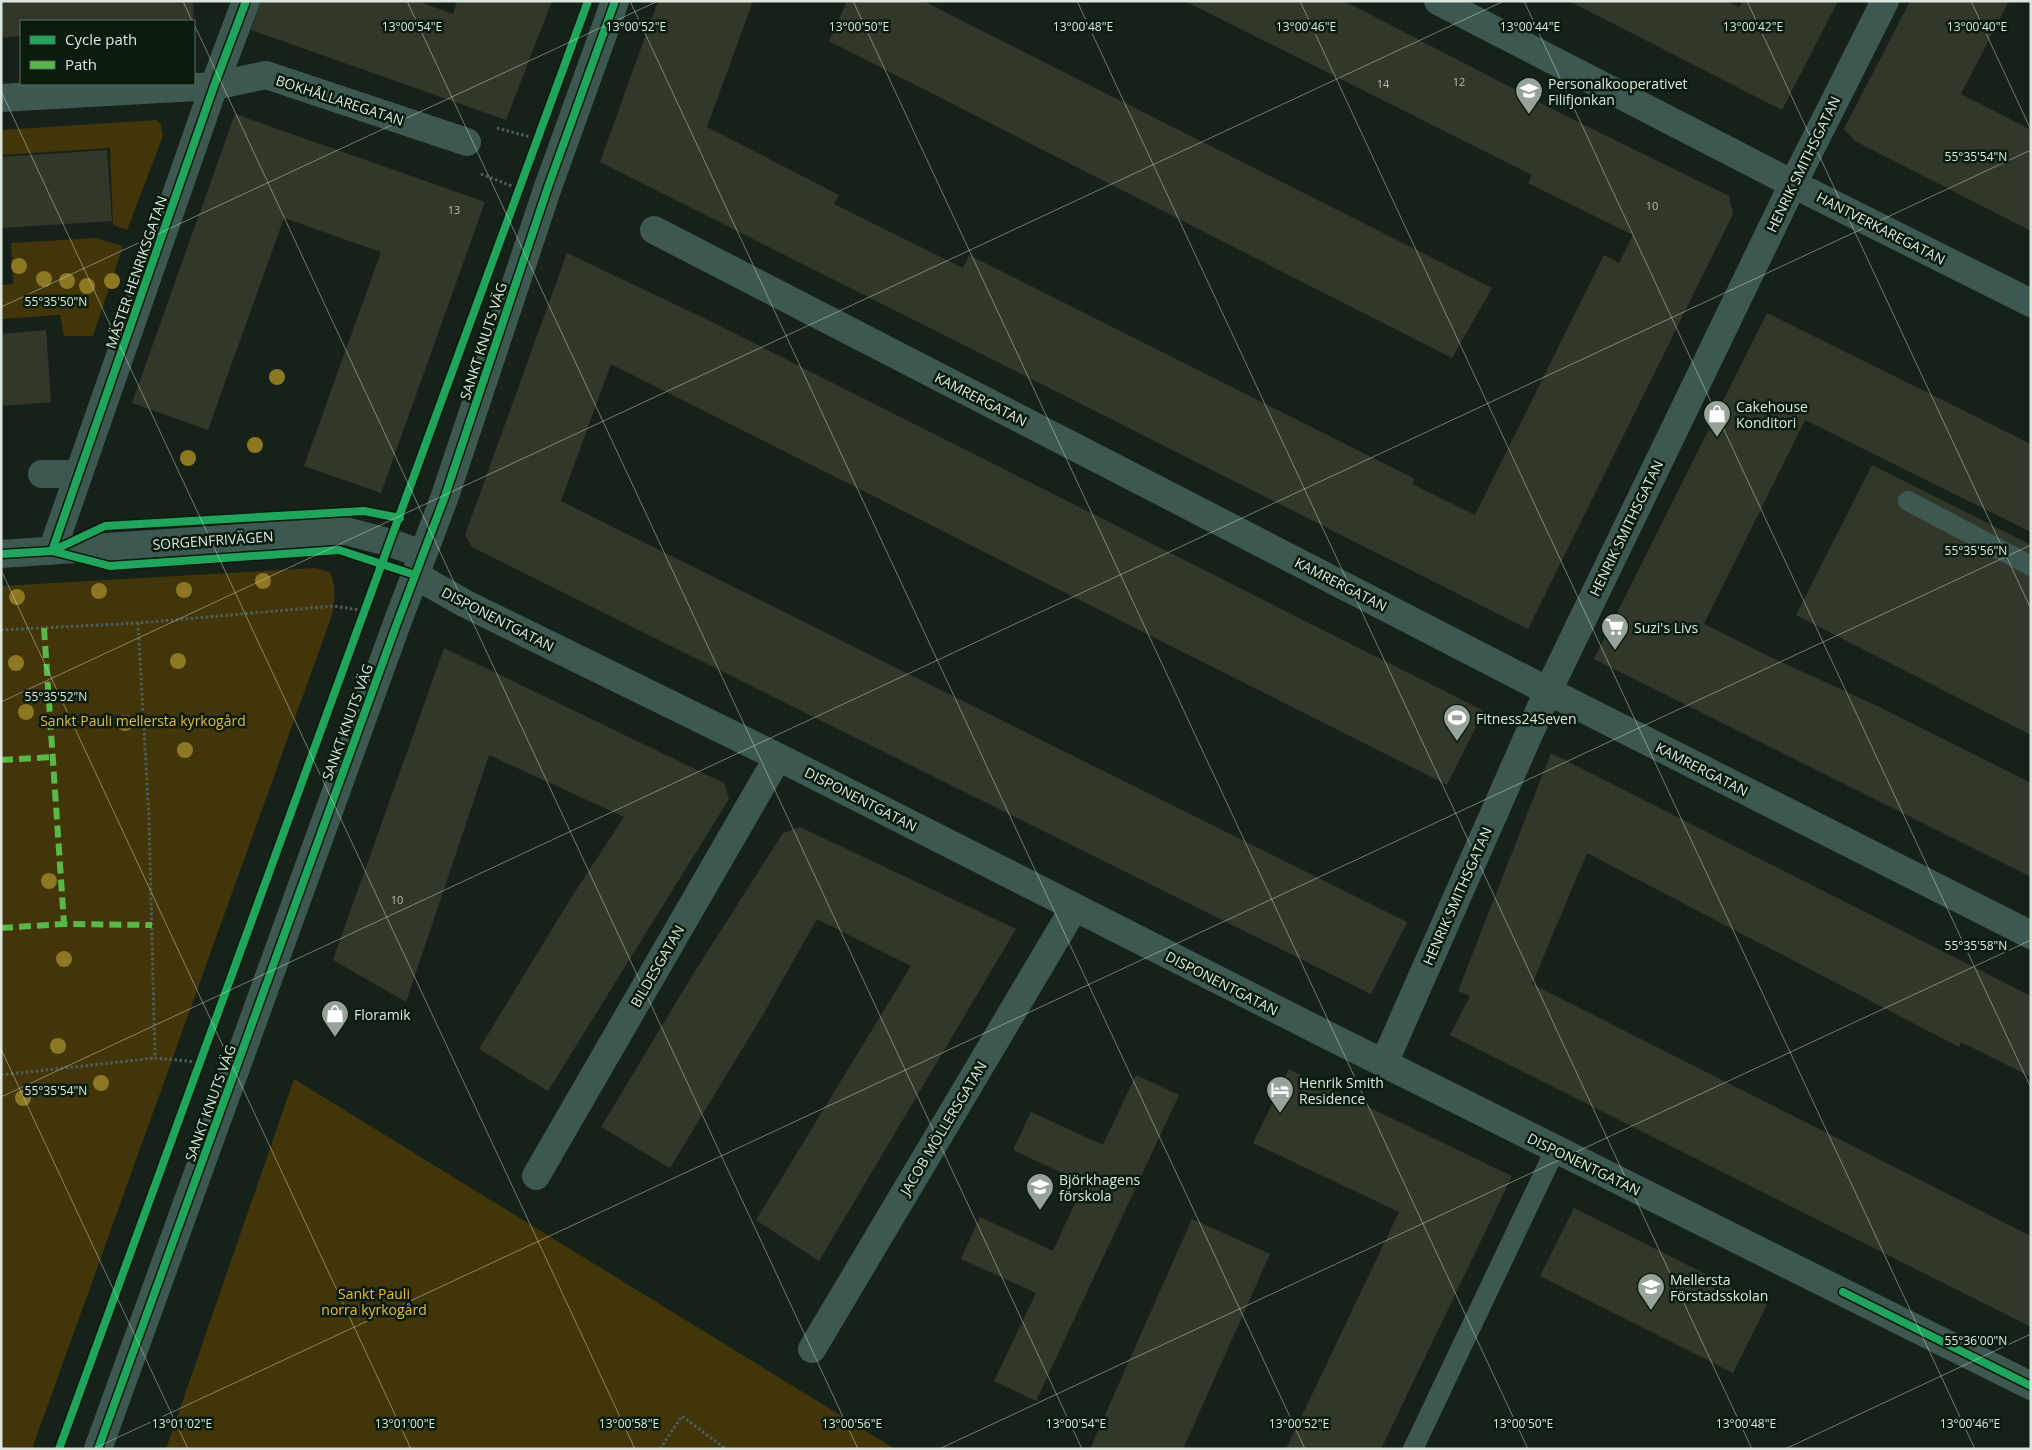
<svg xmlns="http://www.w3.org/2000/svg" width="2032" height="1450" font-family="'Open Sans',sans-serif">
<rect width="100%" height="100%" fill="#162219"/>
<path fill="#423509" d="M156,120l5,5 2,11 -36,94 -14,-5 -3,-77 -109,7v-25z
M95,238l28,8 -30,90h-29l-4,-21 -59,4v-34l12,-1 -2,-41z
M315,568l15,4c6,15 5,26 2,43l-300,834h-31v-863z
M294,1079l601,370h-729z"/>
<path fill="#31382a" d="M1,1h192l1,20h-173v15l-20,2z
M261,1h157l35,13 4,-13h95l-46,119 -255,-90z
M658,1h95l-46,126 132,68 -5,9 129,64 6,-13 446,224 -3,5 63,31 129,-260 15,8 14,-28 -105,-52 4,-8 -347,-174h159l218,113 167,82 4,18 -205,415 -928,-467z
M847,1h76l569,287 -40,70 -623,-317z
M1569,1h158l12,6 4,-6h95l-56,109z
M1910,1h99l-48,93 70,36v101l-176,-90 -11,-12z
M235,114l250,88 -104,291 -77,-27 77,-214 -97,-34 -76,212 -76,-27z
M107,150l5,71 -111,7v-71z
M567,253l143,68 774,390 -37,74 -836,-421 -50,137 846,421 -36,72 -899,-447 -7,-12z
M1767,313l264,131v88l-226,-112 -101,204 64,32 107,49 156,78v94l-437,-218z
M46,330l5,72 -50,4v-72z
M1872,465l159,80v190l-235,-120z
M444,648l280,135 5,16 -181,292 -69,-42 92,-151 53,-81 -135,-62 -83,247 -73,-42z
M1551,753l480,243v81l-70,-35 -2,5 -372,-194 -55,131 499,252v91l-581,-292 20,-39 -12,-5z
M800,827l216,102 -197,332 -63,-41 155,-254 -94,-47 -56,99 -91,150 -69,-41 91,-151 91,-143z
M1289,1069l223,107 -131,273h-95l113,-237 -146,-69z
M1136,1075l43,20 -143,306 -42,-20 42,-88 -75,-34 19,-42 73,34 31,-68 -71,-33 18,-38 72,33z
M1574,1208l193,97 -34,68 -193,-97z
M1192,1219l78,35 -87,195h-93z"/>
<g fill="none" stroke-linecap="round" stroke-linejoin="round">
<path stroke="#4c5f5a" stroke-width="3" stroke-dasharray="2.5 2.5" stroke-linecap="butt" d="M497,128l33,9
M481,174l31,12
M138,623l11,195 6,240 43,4
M1,630l137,-7 196,-17 33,5
M1,1075l154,-17
M660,1449l22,-33 44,33"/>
<path stroke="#3d5851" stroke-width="20" d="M1908,501l123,65
M1413,1449l142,-299"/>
<path stroke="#3d5851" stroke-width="28" d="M1438,1l355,183 238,119
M1,98l213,-12 52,-11 201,67
M654,230l894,461 483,244
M42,474h36
M52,551l162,-465 32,-85
M1,554l345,-23 45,12 31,11
M415,575l49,28 314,154 551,279 702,350
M1384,1063l164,-372 245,-507 92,-183
M536,1176l242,-419
M812,1349l262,-441
M98,1449l298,-823 49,-130 103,-309 67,-186"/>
<path stroke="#58b947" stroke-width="6" stroke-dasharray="12 6" stroke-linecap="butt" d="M44,628l20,296 88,1
M1,760l51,-3
M1,928l63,-4"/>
<defs>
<path id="cycleway" d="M52,551l162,-465 32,-85
M52,551l53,-25 259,-15 36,7
M1,554l51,-3 58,15 229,-16 76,25
M1843,1292l188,94
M59,1449c174,-484 353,-965 529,-1448
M98,1449l298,-823 49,-130 103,-309 67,-186"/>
</defs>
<use href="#cycleway" stroke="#091c0d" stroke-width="11"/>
<use href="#cycleway" stroke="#20a55d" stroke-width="8"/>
</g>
<g fill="#8c7722">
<circle cx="19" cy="266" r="8"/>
<circle cx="44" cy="279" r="8"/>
<circle cx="67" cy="281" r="8"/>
<circle cx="112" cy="281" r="8"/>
<circle cx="87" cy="286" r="8"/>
<circle cx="277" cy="377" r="8"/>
<circle cx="255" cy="445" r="8"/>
<circle cx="188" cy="458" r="8"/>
<circle cx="263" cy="581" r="8"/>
<circle cx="184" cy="590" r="8"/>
<circle cx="99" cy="591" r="8"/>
<circle cx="17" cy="597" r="8"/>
<circle cx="178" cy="661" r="8"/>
<circle cx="16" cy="663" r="8"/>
<circle cx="26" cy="712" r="8"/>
<circle cx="125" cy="723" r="8"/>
<circle cx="185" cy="750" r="8"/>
<circle cx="49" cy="881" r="8"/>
<circle cx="64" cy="959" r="8"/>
<circle cx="58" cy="1046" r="8"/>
<circle cx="101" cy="1083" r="8"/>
<circle cx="23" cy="1098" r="8"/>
</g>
<path fill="none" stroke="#dce8dd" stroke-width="1" stroke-opacity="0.45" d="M183,1l9,20M407,1l675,1448M630,1l675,1448M853,1l675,1448M1077,1l675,1448M1300,1l675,1448M1524,1l507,1087M1747,1l284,608M1971,1l60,129M194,24l664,1425M1,91l634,1358M1,307l657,-306M1,570l410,879M1,702l1503,-701M1,1049l187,400M1,1097l2030,-947M93,1449l1938,-904M939,1449l1092,-509M1785,1449l246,-115"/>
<defs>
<symbol id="school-pin" viewBox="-11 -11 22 30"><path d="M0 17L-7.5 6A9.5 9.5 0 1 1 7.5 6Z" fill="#97a398" stroke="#091c0d"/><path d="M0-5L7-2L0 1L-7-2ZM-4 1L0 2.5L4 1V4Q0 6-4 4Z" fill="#fff"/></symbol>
<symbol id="shop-pin" viewBox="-11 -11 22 30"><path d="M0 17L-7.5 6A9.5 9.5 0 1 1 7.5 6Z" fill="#97a398" stroke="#091c0d"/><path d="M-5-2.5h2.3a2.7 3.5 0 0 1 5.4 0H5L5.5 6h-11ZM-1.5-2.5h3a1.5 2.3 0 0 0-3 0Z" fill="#fff"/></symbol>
<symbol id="supermarket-pin" viewBox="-11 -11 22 30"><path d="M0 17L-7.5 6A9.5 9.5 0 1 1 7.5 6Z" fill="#97a398" stroke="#091c0d"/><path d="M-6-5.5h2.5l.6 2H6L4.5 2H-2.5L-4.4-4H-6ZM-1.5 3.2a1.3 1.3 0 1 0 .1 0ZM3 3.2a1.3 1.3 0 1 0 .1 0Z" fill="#fff"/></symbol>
<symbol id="stadium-pin" viewBox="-11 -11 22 30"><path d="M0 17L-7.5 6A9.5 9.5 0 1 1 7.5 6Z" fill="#97a398" stroke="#091c0d"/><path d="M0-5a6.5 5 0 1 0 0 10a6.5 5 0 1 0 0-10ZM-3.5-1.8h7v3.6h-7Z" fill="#fff"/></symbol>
<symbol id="hotel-pin" viewBox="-11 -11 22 30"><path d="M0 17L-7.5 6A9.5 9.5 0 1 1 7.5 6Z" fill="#97a398" stroke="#091c0d"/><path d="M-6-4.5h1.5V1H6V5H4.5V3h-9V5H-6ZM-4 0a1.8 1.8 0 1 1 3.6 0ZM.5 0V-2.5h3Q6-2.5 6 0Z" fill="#fff"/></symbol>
</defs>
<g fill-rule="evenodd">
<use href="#school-pin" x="1513" y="75" width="32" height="43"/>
<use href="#shop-pin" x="1701" y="398" width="32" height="43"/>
<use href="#supermarket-pin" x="1599" y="611" width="32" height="43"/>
<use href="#stadium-pin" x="1441" y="702" width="32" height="43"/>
<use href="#shop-pin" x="319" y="998" width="32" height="43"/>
<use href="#hotel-pin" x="1264" y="1074" width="32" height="43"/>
<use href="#school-pin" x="1024" y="1171" width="32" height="43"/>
<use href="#school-pin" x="1635" y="1271" width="32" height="43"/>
</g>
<g text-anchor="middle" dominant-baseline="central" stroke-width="5" stroke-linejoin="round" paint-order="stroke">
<g font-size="11" fill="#b1bcb0">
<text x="1459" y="81">12</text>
<text x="1383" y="83">14</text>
<text x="1652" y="205">10</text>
<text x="454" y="209">13</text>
<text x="397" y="899">10</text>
</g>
<g font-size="14" fill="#dce8dd" stroke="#091c0d" text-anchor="start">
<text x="1548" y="83">Personalkooperativet<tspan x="1548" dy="16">Filifjonkan</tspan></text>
<text x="1736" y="406">Cakehouse<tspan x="1736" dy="16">Konditori</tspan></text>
<text x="1634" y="627">Suzi's Livs</text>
<text x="1476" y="718">Fitness24Seven</text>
<text x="354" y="1014">Floramik</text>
<text x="1299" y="1082">Henrik Smith<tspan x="1299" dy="16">Residence</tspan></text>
<text x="1059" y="1179">Björkhagens<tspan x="1059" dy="16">förskola</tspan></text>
<text x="1670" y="1279">Mellersta<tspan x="1670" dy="16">Förstadsskolan</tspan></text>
</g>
<g font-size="14" fill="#dce8dd" stroke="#091c0d">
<text transform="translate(340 100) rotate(18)">BOKHÅLLAREGATAN</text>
<text transform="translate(1803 164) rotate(-64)">HENRIK SMITHSGATAN</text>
<text transform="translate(1881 228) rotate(27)">HANTVERKAREGATAN</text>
<text transform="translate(136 272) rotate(-71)">MÄSTER HENRIKSGATAN</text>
<text transform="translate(483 341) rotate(-72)">SANKT KNUTS VÄG</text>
<text transform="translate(981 399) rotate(27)">KAMRERGATAN</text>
<text transform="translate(1626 528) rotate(-64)">HENRIK SMITHSGATAN</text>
<text transform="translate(213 540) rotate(-4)">SORGENFRIVÄGEN</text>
<text transform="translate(1341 584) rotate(27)">KAMRERGATAN</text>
<text transform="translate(498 619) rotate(27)">DISPONENTGATAN</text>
<text transform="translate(347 722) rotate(-70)">SANKT KNUTS VÄG</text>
<text transform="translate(1702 769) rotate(27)">KAMRERGATAN</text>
<text transform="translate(861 799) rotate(27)">DISPONENTGATAN</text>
<text transform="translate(1457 896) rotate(-66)">HENRIK SMITHSGATAN</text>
<text transform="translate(657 966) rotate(-60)">BILDESGATAN</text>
<text transform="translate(1222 983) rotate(27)">DISPONENTGATAN</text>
<text transform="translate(210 1103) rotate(-70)">SANKT KNUTS VÄG</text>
<text transform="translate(943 1128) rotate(-59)">JACOB MÖLLERSGATAN</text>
<text transform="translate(1584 1164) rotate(26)">DISPONENTGATAN</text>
</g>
<g font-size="14" fill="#ecbc2a" stroke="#091c0d">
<text x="143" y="720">Sankt Pauli mellersta kyrkogård</text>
<text x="374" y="1293">Sankt Pauli<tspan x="374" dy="16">norra kyrkogård</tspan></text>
</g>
</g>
<g font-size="12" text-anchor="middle" fill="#dce8dd" stroke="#091c0d" stroke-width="5" stroke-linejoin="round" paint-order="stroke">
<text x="412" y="31">13°00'54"E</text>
<text x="636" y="31">13°00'52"E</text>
<text x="859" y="31">13°00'50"E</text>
<text x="1083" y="31">13°00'48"E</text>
<text x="1306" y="31">13°00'46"E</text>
<text x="1530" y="31">13°00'44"E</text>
<text x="1753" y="31">13°00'42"E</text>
<text x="1977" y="31">13°00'40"E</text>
<text x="1976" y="161">55°35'54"N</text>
<text x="56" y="306">55°35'50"N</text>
<text x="1976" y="555">55°35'56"N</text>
<text x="56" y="701">55°35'52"N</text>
<text x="1976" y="950">55°35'58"N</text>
<text x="56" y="1095">55°35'54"N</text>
<text x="1976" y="1345">55°36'00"N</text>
<text x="182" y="1428">13°01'02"E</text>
<text x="405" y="1428">13°01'00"E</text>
<text x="629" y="1428">13°00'58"E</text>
<text x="852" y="1428">13°00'56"E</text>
<text x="1076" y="1428">13°00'54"E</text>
<text x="1299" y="1428">13°00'52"E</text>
<text x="1523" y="1428">13°00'50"E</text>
<text x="1746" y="1428">13°00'48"E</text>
<text x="1970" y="1428">13°00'46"E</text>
</g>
<rect width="2032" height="1450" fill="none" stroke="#dce8dd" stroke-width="5"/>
<rect x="20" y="20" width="175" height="65" fill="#091c0d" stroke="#5d6e60"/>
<rect x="30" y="36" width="25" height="8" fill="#20a55d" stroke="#5d6e60"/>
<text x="65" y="45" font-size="15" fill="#dce8dd">Cycle path</text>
<rect x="30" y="61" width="25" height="8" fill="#58b947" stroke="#5d6e60"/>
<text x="65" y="70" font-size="15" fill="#dce8dd">Path</text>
</svg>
